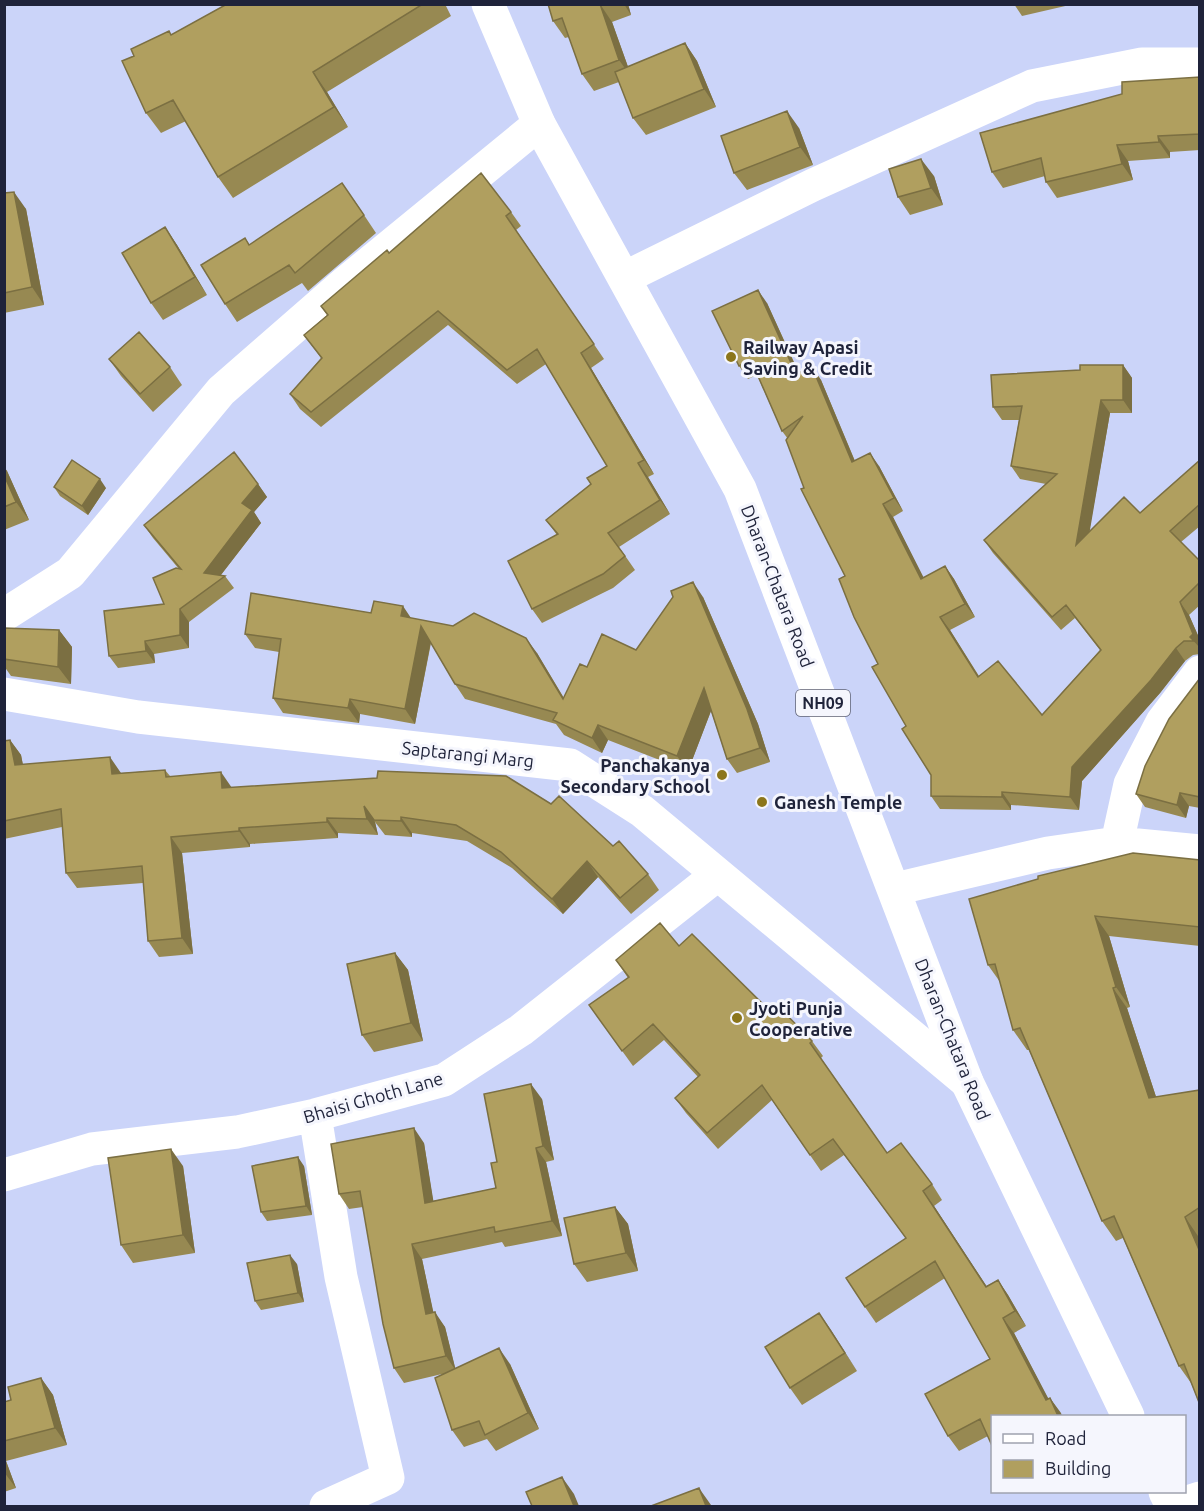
<svg xmlns="http://www.w3.org/2000/svg" width="1204" height="1511" font-family="Ubuntu,sans-serif">
<rect width="100%" height="100%" fill="#cbd4f9"/>
<g fill="none" stroke-linecap="round" stroke-linejoin="round">
<path stroke="#fff" stroke-width="33" d="M626,277l187,-92 219,-99 110,-22h58
M4,615l66,-42 151,-182 125,-109 193,-158
M4,694l134,23 432,48 72,46 325,271
M1117,843l13,-59 32,-62 38,-50
M895,889l153,-36 69,-10 83,8
M315,1115l26,162 47,201 -62,28
M4,1175l88,-26 145,-17 78,-17 129,-35 77,-50 196,-155
M1175,1506l25,-8"/>
<path stroke="#fff" stroke-width="33" d="M488,4l51,120 201,365 227,593 161,334
M1165,1492l7,14"/>
</g>
<path fill="#978952" d="M227,4h218l6,12 -124,76 21,35 -115,71 -15,-21 -32,-56 -25,12 -15,-20 -12,-57z
M548,4h80l3,11 -19,7 16,45 57,-24 12,18 19,46 -70,28 -13,-17 -14,-36 -25,9 -12,-17 -13,-37 -4,1 -12,-17z
M1014,4h60l-52,12z
M1200,77v73l-30,2v6l-42,3 5,19 -76,18 -11,-16 -1,-6 -42,12 -11,-16z
M799,128l14,37 -66,25 -13,-17z
M934,176l9,29 -33,10 -12,-18z
M4,193l22,16 18,96 -40,8z
M354,200l22,33 -68,58 -6,-8 -65,39 -12,-18 20,-66 5,7z
M511,212l10,14 -5,4 88,129 -13,9 63,106 -6,3 22,37 -51,33 16,23 -22,18 -71,35 -10,-14 25,-74 -11,-15 45,-36 16,-18 -61,-102 -29,20 -69,-59 -127,102 -21,-18 -10,-15 31,-36 -17,-23 23,-20 -6,-9 68,-53z
M165,227l12,18 30,50 -44,25 -12,-17z
M767,303l32,70 13,-6 9,13 34,81 24,5 24,45 -10,6 30,61 22,-12 9,13 21,38 -25,13 29,46 63,39 58,-65 -25,-32 -14,12 -68,-77 -9,-13 62,-56 -26,-5 -9,-13 8,-46h-17l-9,-13 87,-37 43,-5 9,13v35h-22l-21,119 51,-19 60,-53v66l-19,16 19,19v44l-11,10 11,25v14l-7,1 -8,6 -25,32 -78,88 -3,29 -68,-5v5l-71,-1 -9,-13v-21l-25,-49 -28,-62 -33,-88 -41,-88 -16,-49 -6,-8 -25,-56 -9,4 -9,-13z
M109,359l61,8 12,18 -29,27 -32,-36z
M4,467l3,4 22,49 -25,10z
M258,484l9,13 -13,15 7,11 -40,52 4,1 9,12 -45,34v26l-35,6 1,9 -37,5 -9,-12 55,-52 15,-35 -26,-31 -9,-13z
M54,487l52,1 -18,27 -28,-19z
M703,597l55,127 12,38 -33,11 -10,-14 -16,-48 -23,60 -80,-31 -6,13 -38,-18 -8,-11 -91,-25 -10,-15 -24,-41 -16,81 -55,-10 -1,9 -76,-10 -10,-15 6,-46 -24,-4 -10,-14 126,-21 40,5 126,35 27,45 23,-31 49,-17z
M4,628l55,2 13,17 -1,37 -60,-8 -7,-10z
M1200,678v130l-11,-2 -3,12 -41,-11 -9,-13z
M10,740l11,15 2,10 98,8 44,-3 5,6 61,11 382,59 35,28 11,16 -28,24 -33,-37 -35,37 -51,-46 -45,-27 -55,-8v4l-27,-2 -10,-13 3,13 -40,-2v5l-88,6v3l-68,6 11,101 -34,3 -11,-16 -5,-58 -66,5 -11,-15 -4,-46 -58,12v-98z
M1200,860v86l-91,-10 21,71 -3,1 29,89 44,-7v147h-1l1,2v166l-9,-22 -12,-17 -56,-128 -7,3 -14,-20 -73,-171h-2l-14,-20 -13,-48 -12,-17z
M679,946l94,68 39,27 11,15 -2,2 66,95 45,31 10,16 -8,6 52,80 12,-6 10,15 18,31 -12,7 34,66 2,-1 12,18h-69l-5,20 -29,15 -11,-15 42,-77 -45,-81 -69,45 -11,-16 41,-69 -62,-83 -23,16 -49,-71 -54,49 -32,-36 -11,-15 23,-21 -34,-37 -31,26 -44,-61 39,-27 -12,-18z
M395,953l13,17 15,71 -49,11 -12,-17z
M542,1099l12,61 -8,2 16,74 -57,11 -3,-5 -80,17 11,53 12,15 10,41 55,-4 29,65 -43,22 -9,-12 -23,8 -12,-17 -10,-56 -38,9 -10,-15 -31,-161 -14,2 -10,-15 85,-51 9,58 63,-13 1,-26z
M183,1166l12,87 -62,10 -12,-18z
M304,1166l8,49 -45,6 -6,-9z
M615,1207l13,17 10,47 -51,11 -13,-18z
M297,1264l7,38 -43,8 -6,-9z
M819,1313l38,58 -55,34 -12,-17z
M41,1378l12,17 14,50 -61,16 10,27 -12,4v-90l7,-2z"/>
<path fill="#7b6f42" d="M600,4l12,18 20,56 -13,-18z
M624,4h4l3,11z
M685,43l12,18 19,46 -12,-18z
M313,72l14,20 21,35 -14,-20z
M787,111l12,17 14,37 -13,-18z
M1158,136l12,16v6l-11,-16z
M1117,145l11,16 5,19 -11,-16z
M921,159l13,17 9,29 -12,-17z
M14,192l12,17 18,96 -12,-18z
M165,227l12,18 30,50 -12,-18z
M758,290l9,13 38,84 -9,-13z
M581,353l10,15 63,106 -10,-14z
M1123,365l9,13v35l-9,-13z
M812,367l9,13 40,96 -9,-14z
M1101,400l9,13 -25,146 -9,-14z
M870,453l9,13 24,45 -9,-13z
M638,463l10,14 22,37 -10,-14z
M4,467l3,4 22,49 -13,-18 -12,-27z
M100,479l6,9 -18,27 -6,-9z
M258,484l9,13 -13,15 7,11 -48,62 -9,-12 38,-70z
M883,504l10,13 38,75 -10,-13z
M945,566l9,13 21,38 -10,-13z
M693,582l10,15 55,127 12,38 -10,-14z
M1180,602l9,13 11,25v8l-10,-11z
M403,606l10,15 -12,-5z
M180,609l9,13v26l-9,-13z
M940,617l10,13 37,60 -9,-13z
M421,626l10,15 -16,83 -10,-15z
M59,630l13,17 -1,37 -13,-17z
M526,638l11,15 36,61 -10,-15z
M145,641l9,13 1,9 -9,-12z
M1176,648l9,13 -25,32 -78,88 -3,29 -9,-13 2,-30z
M704,688l10,15 -26,68 -11,-15z
M350,699l10,15 -1,9 -11,-15z
M598,725l10,15 -6,13 -10,-15z
M10,740l11,15 5,26 -11,-16z
M110,757l11,16 -9,1z
M221,772l11,16h-10z
M1002,792l9,13v5l-9,-13z
M1180,793l9,13 -3,12 -9,-13z
M364,806l11,16 3,13 -11,-16z
M401,817l11,16v4l-11,-16z
M327,818l11,15v5l-11,-16z
M239,828l11,16v3l-11,-16z
M171,837l11,16 11,101 -11,-16z
M587,861l11,16 -35,37 -11,-15z
M1095,916l14,20 21,71 -14,-20z
M395,953l13,17 15,71 -12,-18z
M1113,988l14,20 36,110 -14,-20z
M531,1084l11,15 12,61 -11,-14z
M414,1128l10,15 12,74 -11,-14z
M536,1148l10,14 16,74 -10,-15z
M171,1149l12,17 12,87 -12,-18z
M298,1157l6,9 8,49 -6,-9z
M923,1191l11,15 63,96 -11,-15z
M615,1207l13,17 10,47 -12,-18z
M1185,1217l15,22v13z
M412,1244l10,15 15,70 -11,-15z
M290,1255l7,9 7,38 -6,-9z
M998,1280l10,15 18,31 -11,-15z
M435,1312l10,15 11,44 -10,-15z
M819,1313l12,17 26,41 -12,-18z
M1003,1318l11,15 43,82 -11,-15z
M499,1348l11,16 29,65 -11,-16z
M41,1378l12,17 14,50 -12,-17z
M1050,1398l11,15 1,3h-4z
M4,1459l2,2 10,27 -12,-16z
M562,1477l12,17 5,12h-5z
M699,1488l12,17 1,1h-6z"/>
<path fill="#b09f5f" stroke="#7b6f42" stroke-width="1.5" d="M227,4h196l-110,68 21,35 -116,70 -45,-77 -27,13 -24,-52 12,-5 -3,-7 38,-18 2,4z
M548,4h52l19,56 -37,14 -20,-56 -9,3z
M685,43l19,46 -71,29 -18,-46z
M1200,77v57l-42,2 1,6 -42,3 5,19 -76,18 -5,-24 -49,14 -12,-39 142,-39v-12z
M787,111l13,36 -66,26 -13,-37z
M921,159l10,29 -33,9 -9,-28z
M481,173l30,39 -5,4 88,128 -13,9 63,107 -6,3 22,37 -52,33 17,23 -22,18 -71,35 -24,-48 50,-27 -12,-14 45,-36 -4,-6 20,-12 -70,-117 -30,21 -69,-59 -127,101 -21,-18 32,-36 -18,-23 24,-20 -7,-9 66,-56 2,3z
M342,183l22,32 -69,58 -6,-8 -64,39 -24,-39 44,-27 4,7z
M14,192l18,95 -28,6v-100z
M165,227l30,50 -44,26 -29,-50z
M758,290l38,84 16,-7 40,95 18,-9 24,45 -11,6 38,75 24,-13 20,38 -25,13 38,60 20,-16 44,54 59,-65 -35,-45 -14,12 -68,-77 73,-66 -46,-8 11,-60 -29,1 -2,-32 89,-5v-5h43v35h-22l-25,145 48,-48 16,16 60,-53v44l-30,27 30,30v21l-20,20 13,32 -3,3 4,4h-10l-8,7 -25,32 -79,87 -2,30 -68,-5v5l-71,-1v-21l-29,-46 4,-3 -34,-59 6,-3 -24,-47 -15,-38 6,-3 -44,-87 3,-1 -18,-48 17,-24 -21,15 -31,-71 -12,6 -27,-55z
M139,332l31,35 -30,27 -31,-35z
M234,452l24,32 -16,19 10,7 -48,63 21,3 -45,33v26l-35,6 1,10 -37,5 -5,-45 60,-7 -11,-26 23,-10 5,1 -37,-44z
M72,460l28,19 -18,27 -28,-19z
M4,475l12,27 -12,5z
M693,582l54,127 13,39 -33,11 -23,-71 -27,68 -79,-31 -6,13 -39,-18 4,-7 -102,-29 -34,-58 -16,83 -55,-10 -2,9 -75,-10 8,-59 -36,-5 6,-41 120,20 3,-12 29,5 -2,10 52,10 21,-13 52,25 37,61 17,-35 7,3 15,-33 34,16 37,-53 -2,-6z
M4,628l55,2 -1,37 -54,-8z
M1200,678v119l-20,-4 -3,12 -41,-11 9,-28 24,-47z
M10,740l5,25 95,-8 2,17 53,-4 1,7 55,-5 1,16 155,-10 1,-7 128,5 45,28 8,-8 54,50 6,-5 29,33 -28,24 -33,-37 -35,38 -51,-47 -45,-27 -55,-8v4l-27,-1 -10,-14 3,13 -40,-1v4l-88,6v3l-68,6 11,101 -34,3 -6,-75 -76,7 -5,-64 -57,12v-80z
M1133,853l67,7v67l-105,-11 21,71 -3,1 36,110 51,-8v117l-15,10 15,35v153l-16,-41 -5,2 -65,-150 -12,5 -82,-193 -7,2 -18,-66 -7,1 -19,-66 69,-20v-3z
M660,923l19,23 13,-12 81,80 7,-6 32,33 -2,2 77,110 14,-10 31,41 -9,7 63,96 12,-7 17,31 -12,7 43,82 4,-2 8,18h-65v32l-13,-29 -32,17 -23,-42 65,-35 -55,-98 -70,46 -19,-29 60,-40 -73,-99 -23,16 -48,-70 -55,48 -32,-35 25,-23 -47,-51 -31,27 -33,-46 40,-28 -13,-17z
M395,953l16,70 -49,12 -15,-71z
M531,1084l12,62 -7,2 16,73 -57,11 -1,-5 -82,17 14,70 9,-2 11,44 -52,12 -11,-44 -23,-133 -21,3 -8,-50 83,-16 11,75 71,-15 -5,-25 6,-1 -13,-68z
M171,1149l12,86 -62,10 -13,-87z
M298,1157l8,49 -45,6 -9,-46z
M615,1207l11,46 -52,11 -10,-46z
M290,1255l8,38 -43,8 -8,-38z
M819,1313l26,40 -55,35 -25,-41z
M499,1348l29,65 -43,22 -6,-14 -27,9 -17,-52z
M41,1378l14,50 -51,13v-39l7,-2 -3,-13z
M562,1477l12,29h-42l-6,-14z
M699,1488l7,18h-55z"/>
<g fill="#8c761b" stroke="#f5f6fd" stroke-width="2">
<circle cx="731" cy="357" r="6"/>
<circle cx="722" cy="775" r="6"/>
<circle cx="762" cy="802" r="6"/>
<circle cx="737" cy="1018" r="6"/>
</g>
<g text-anchor="middle" dominant-baseline="central" stroke-width="6" stroke-linejoin="round" paint-order="stroke">
<rect fill="#f5f6fd" stroke="#5f6274" stroke-width="1.5" x="796" y="690" width="54" height="26" rx="4.5"/>
<g font-size="16" font-weight="bold" fill="#1f233a">
<text x="823" y="703">NH09</text>
</g>
<g font-size="18" font-weight="bold" fill="#1f233a" stroke="#f5f6fd" text-anchor="start">
<text x="743" y="347">Railway Apasi<tspan x="743" dy="21">Saving &amp; Credit</tspan></text>
<text x="710" y="765" text-anchor="end">Panchakanya<tspan x="710" dy="21">Secondary School</tspan></text>
<text x="774" y="802">Ganesh Temple</text>
<text x="749" y="1008">Jyoti Punja<tspan x="749" dy="21">Cooperative</tspan></text>
</g>
<g font-size="18" fill="#1f233a" stroke="#f5f6fd">
<text transform="translate(778 586) rotate(69)">Dharan-Chatara Road</text>
<text transform="translate(468 754) rotate(6)">Saptarangi Marg</text>
<text transform="translate(953 1039) rotate(68)">Dharan-Chatara Road</text>
<text transform="translate(373 1097) rotate(-16)">Bhaisi Ghoth Lane</text>
</g>
</g>
<rect width="1204" height="1511" fill="none" stroke="#1f233a" stroke-width="12"/>
<rect x="991" y="1415" width="195" height="78" fill="#f5f6fd" stroke="#9fa2af" stroke-width="1.5"/>
<rect x="1003" y="1434" width="30" height="9" fill="#ffffff" stroke="#9fa2af" stroke-width="1.5"/>
<text x="1045" y="1445" font-size="18" fill="#1f233a">Road</text>
<rect x="1003" y="1460" width="30" height="18" fill="#b09f5f" stroke="#9fa2af" stroke-width="1.5"/>
<text x="1045" y="1475" font-size="18" fill="#1f233a">Building</text>
</svg>
